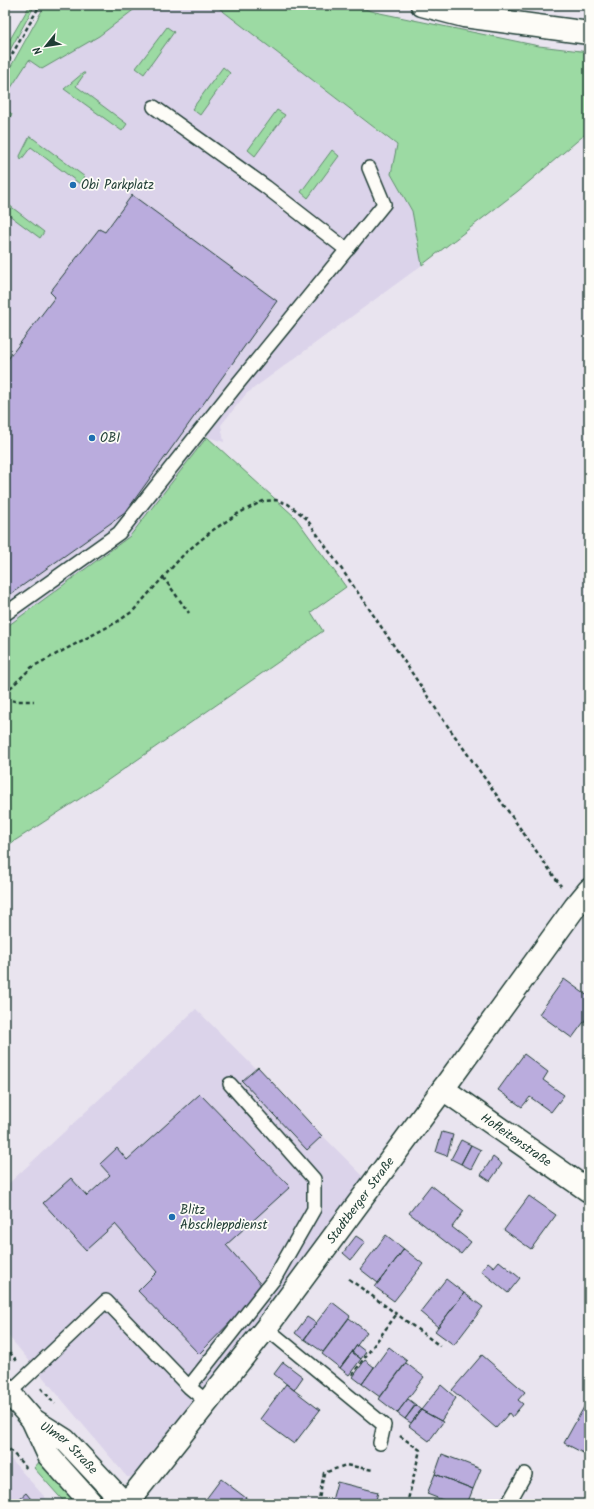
<svg xmlns="http://www.w3.org/2000/svg" width="594" height="1509" font-family="Kalam,sans-serif">
<rect width="100%" height="100%" fill="#e9e4ef"/>
<filter id="ink" filterUnits="userSpaceOnUse"><feTurbulence type="fractalNoise" baseFrequency=".025" numOctaves="2"/><feDisplacementMap in="SourceGraphic" scale="8" xChannelSelector="R" yChannelSelector="G"/><feConvolveMatrix kernelMatrix="1 2 1 2 8 2 1 2 1" color-interpolation-filters="sRGB"/></filter>
<g filter="url(#ink)">
<path fill="#dbd3ea" d="M140,5h75l182,141 -6,28 21,37 10,54 -176,129 -25,31 3,17 -17,-5 -77,99 -125,92v-551l13,-24 81,-17z
M196,1009l170,170 -226,297 -13,1 -122,-145v-145z
M5,1453l46,51h-46z"/>
<path fill="#9cdaa3" stroke="#5e8c6c" d="M30,5h5l-30,54v-11z
M45,5h95l-41,31 -57,33 -13,-9 -24,37v-20z
M215,5h135l25,7 164,34 50,6v79l-71,60 -96,74 -10,-54 -21,-37 6,-29z
M167,27l7,5 -30,42 -8,-6z
M223,67l7,6 -30,42 -8,-6z
M83,73h2l-9,13 51,38 -5,7 -58,-42z
M5,109l7,5 -7,12z
M277,110l8,5 -30,41 -7,-6z
M30,136l55,41 -5,7 -49,-37 -10,13 -1,-4z
M332,150l7,6 -31,42 -7,-6z
M5,202l39,30 -4,6 -35,-26z
M207,437l88,80 51,70 -35,25 12,19 -225,156 -93,60v-219l125,-92z
M41,1460l37,44h-12l-32,-36z"/>
<path fill="#baacdd" stroke="#1f3d34" d="M132,195l145,106 -152,212 -120,85v-235l50,-66 -5,-5 49,-63 6,3z
M564,979l25,18v18l-17,23 -33,-24z
M524,1054l24,18 -5,8 21,15 -13,17 -21,-15 -8,10 -24,-17z
M258,1067l64,69 -15,14 -65,-69z
M200,1094l90,93 -64,58 38,43 -65,66 -61,-63 19,-19 -42,-48 -29,26 -43,-47 28,-25 16,18 23,-21 -10,-11 17,-16 10,12z
M442,1132l11,3 -6,21 -11,-4z
M461,1140l10,5 -10,19 -10,-5z
M471,1145l10,5 -10,19 -10,-5z
M493,1157l9,7 -12,17 -9,-6z
M431,1185l33,26 -12,16 19,15 -10,12 -52,-41z
M529,1196l27,19 -25,34 -27,-19z
M386,1235l18,14 -26,34 -18,-14z
M356,1236l9,6 -14,18 -8,-7z
M404,1249l19,15 -29,37 -19,-14z
M499,1261l21,17 -12,15 -27,-22 7,-9 6,5z
M446,1279l18,14 -26,34 -18,-15z
M464,1293l19,14 -29,38 -19,-14z
M332,1302l18,14 -27,36 -19,-13z
M307,1317l9,6 -12,17 -9,-7z
M349,1318l18,14 -27,36 -18,-14z
M357,1345l9,7 -5,7 -9,-7z
M389,1347l18,14 -27,36 -18,-13z
M352,1352l9,7 -12,16 -9,-7z
M482,1355l43,37 -7,8 5,4 -11,13 -3,-4 -13,15 -44,-38z
M365,1360l9,7 -12,17 -9,-7z
M283,1362l20,15 -9,13 -20,-16z
M406,1363l18,14 -27,36 -18,-14z
M286,1384l34,26 -26,34 -34,-25z
M441,1385l15,13 -15,23 -20,-11z
M589,1398v58l-25,-13z
M408,1399l8,6 -11,14 -8,-6z
M415,1405l6,5 -10,13 -6,-4z
M421,1410l22,12 -14,19 -20,-15z
M442,1454l39,15 -8,20 -38,-15z
M435,1474l38,15 -6,15h-14l-26,-10z
M221,1479l33,25h-49l-2,-1z
M337,1482l41,10 -3,12h-44z
M26,1493l9,11h-22z
M540,1499l9,5h-11z"/>
<g fill="none" stroke-linecap="round" stroke-linejoin="round">
<defs>
<path id="lane" d="M154,107l112,80 81,63
M5,614l114,-81 116,-146 149,-183 -15,-36
M266,1328l118,97 -4,18
M9,1393l97,-92 83,86
M207,1402l-18,-15 85,-108 40,-70v-30l-84,-95
M508,1504l17,-30"/>
<g id="street">
<path id="s1" d="M443,1089l146,102"/>
<path id="s2" d="M124,1504l11,-11 131,-165 177,-239 132,-182 14,-17"/>
</g>
<g id="secondary">
<path d="M5,1388l27,31 17,37 43,48"/>
<path id="s3" d="M32,1419l33,21 60,64"/>
</g>
<path id="primary" d="M422,5l42,11 125,17"/>
</defs>
<use href="#lane" stroke="#1f3d34" stroke-width="16"/>
<use href="#street" stroke="#1f3d34" stroke-width="25"/>
<use href="#secondary" stroke="#1f3d34" stroke-width="25"/>
<use href="#primary" stroke="#1f3d34" stroke-width="25"/>
<path stroke="#1f3d34" stroke-width="2.5" stroke-dasharray="4 3" stroke-linecap="butt" d="M5,67l35,-62
M163,577l26,36
M5,693l27,-26 85,-45 16,-11 52,-58 28,-23 26,-17 24,-12 13,-1 12,4 18,14 64,92 72,108 119,168
M5,699l10,2h19
M349,1279l91,67
M5,1347l12,14
M352,1375l44,-60
M41,1388l14,16
M400,1436l20,14 -13,54
M5,1444l23,26
M318,1504l6,-31 22,-8 27,5"/>
<use href="#lane" stroke="#fdfcf7" stroke-width="13"/>
<use href="#street" stroke="#fdfcf7" stroke-width="22"/>
<use href="#secondary" stroke="#fdfcf7" stroke-width="22"/>
<use href="#primary" stroke="#fdfcf7" stroke-width="22"/>
</g>
</g>
<g fill="#1f6fb2" stroke="#fdfcf7" stroke-width="1.5">
<circle cx="73" cy="185" r="4"/>
<circle cx="92" cy="438" r="4"/>
<circle cx="172" cy="1217" r="4"/>
</g>
<g text-anchor="middle" dominant-baseline="central" stroke-width="3.5" stroke-linejoin="round" paint-order="stroke">
<g font-size="13" fill="#1f3d34" stroke="#fdfcf7" text-anchor="start">
<text x="81" y="185">Obi Parkplatz</text>
<text x="100" y="438">OBI</text>
<text x="180" y="1210">Blitz<tspan x="180" dy="15">Abschleppdienst</tspan></text>
</g>
<g font-size="13" fill="#1f3d34" stroke="#fdfcf7">
<text stroke="none"><textPath href="#s1" startOffset="89">Hofleitenstraße</textPath></text>
<text stroke="none"><textPath href="#s2" startOffset="385">Stadtberger Straße</textPath></text>
<text stroke="none"><textPath href="#s3" startOffset="47">Ulmer Straße</textPath></text>
</g>
</g>
<rect width="594" height="1509" fill="none" stroke="#fdfcf7" stroke-width="20"/>
<rect x="10" y="10" width="574" height="1489" fill="none" stroke="#1f3d34" stroke-width="1.5" filter="url(#ink)"/>
<g transform="translate(46 46) rotate(240)" stroke="#fdfcf7" stroke-width="3" paint-order="stroke">
<path d="M0-3L7 15L0 10L-7 15Z" fill="#1f3d34"/>
<text y="-6" font-size="11" font-weight="bold" text-anchor="middle" fill="#1f3d34">N</text>
</g>
</svg>
